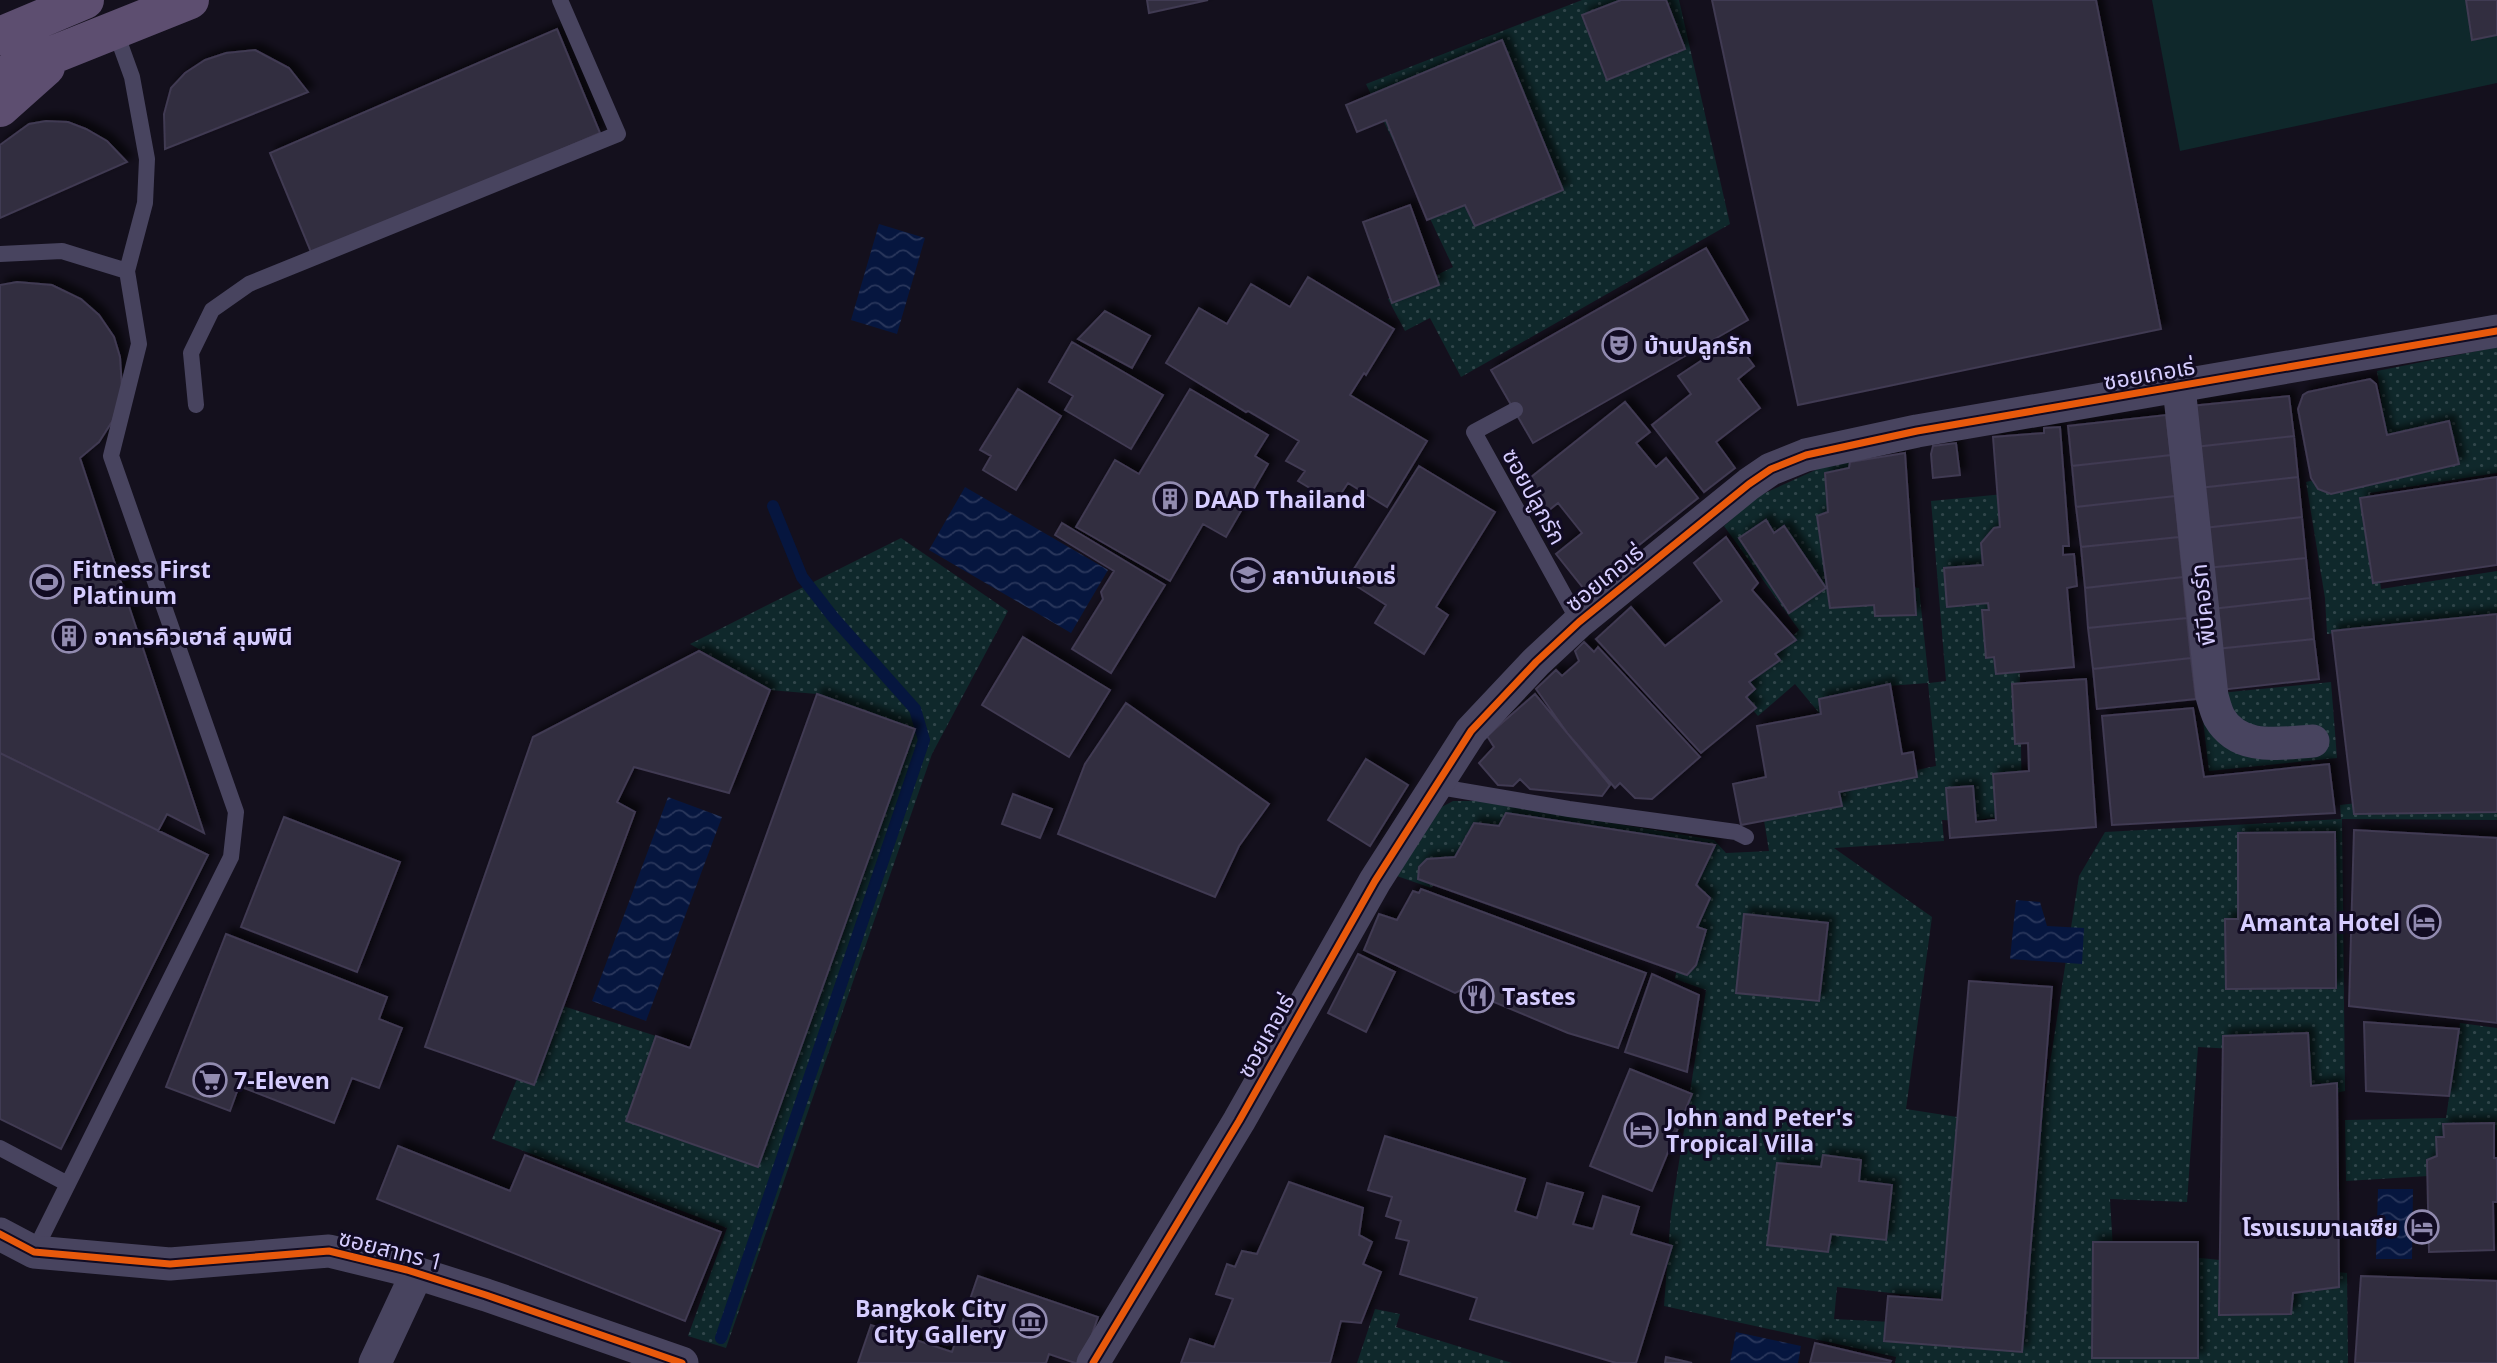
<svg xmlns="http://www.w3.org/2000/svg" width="2497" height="1363" font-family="'Open Sans','Noto Sans Thai',sans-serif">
<defs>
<pattern id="garden-dots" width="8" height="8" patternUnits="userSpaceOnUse" patternTransform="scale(1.75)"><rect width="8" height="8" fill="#0f282b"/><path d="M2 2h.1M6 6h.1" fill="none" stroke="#31464b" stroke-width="1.8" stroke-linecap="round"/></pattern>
<pattern id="water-waves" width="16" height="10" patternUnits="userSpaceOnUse" patternTransform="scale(1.75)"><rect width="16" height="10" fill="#06163f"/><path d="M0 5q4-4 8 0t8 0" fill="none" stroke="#2a375c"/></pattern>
<filter id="shadow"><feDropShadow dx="6" dy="-6" stdDeviation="3.5" flood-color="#0009"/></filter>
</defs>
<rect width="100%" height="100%" fill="#14101d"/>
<path fill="#0f282b" d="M2152,0h345v83l-317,68z"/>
<path fill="url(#garden-dots)" d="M1582,0h97l51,224 -269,153 -31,-59 -25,13 -17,-32 65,-32 -87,-183z
M2497,347v126l-127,20 11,96 116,-18v45l-170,18 -2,-36 -19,-116 84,-20 -13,-91z
M1852,458l-15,122 82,8 10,95 17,-2 -15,-180 73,-7 16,183 2,138 -58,6 -22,-1 2,21 -110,7 98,69 -26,192 51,8 -12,182 -108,-12 -3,32 175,9 70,-452 26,-44 236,-13 -1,-14 157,-18v33l-155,-1 3,272 -43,9 -13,-48 -91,-5 -11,155 -77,-3 3,50 234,24 1,90h-453l1,-6 -232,-51 7,-93 35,-223 -31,-11 21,-124 -243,12 -22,21 -34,-12 37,-65 19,-10h25l236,39 12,13 43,-2 -8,-49 175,-36 -8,-83 -53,4 -51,32 -29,-35 -37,32 -23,-26 64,-60 -75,-104 32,-29 64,-29z
M901,538l107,73 -76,143 -206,594 -38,-12 39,-108 -235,-89 25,-60 18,5 28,-78 93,30 -30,85 132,46 157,-437 -98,-36 -47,-4 -80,-46z
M2331,682l6,76 -128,13 -9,-76z
M2460,1023l37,5v102l-9,2 -43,43 -99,6 -1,-61 101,-2z
M1375,1309l25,5 -4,13 116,36h-155z"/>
<path fill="url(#water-waves)" d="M879,224l46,14 -28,96 -46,-14z
M965,487l143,83 -37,63 -142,-83z
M668,797l54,20 -76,204 -54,-20z
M2016,900l24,2 7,24 37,2 -2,36 -72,-5z
M2378,1189h35l-1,70h-36z
M1736,1332l65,14 -3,17h-68z"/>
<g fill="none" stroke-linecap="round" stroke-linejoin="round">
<path stroke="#06163f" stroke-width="12" d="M721,1338l203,-598 -9,-31 -82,-92 -31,-40 -29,-71"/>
</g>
<path fill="#322e40" stroke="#413a52" stroke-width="2" filter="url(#shadow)" d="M1147,0h61l-59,13z
M1621,0h45l19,49 -78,31 -25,-65z
M1712,0h384l65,329 -363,76z
M2466,0h31v35l-25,5z
M557,29l43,104 -287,124 -43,-104z
M1502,40l61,150 -88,36 -10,-21 -38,15 -41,-100 -29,12 -11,-27z
M255,50l34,18 19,24 -143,57 -1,-35 7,-26 14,-15 20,-13 21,-7z
M46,121l22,1 18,7 21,12 20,21 -127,56v-73l29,-21z
M1410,205l29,80 -47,18 -29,-81z
M1706,248l42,72 -215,123 -42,-73z
M1308,277l86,52 -28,46 -2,-2 -14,22 77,46 -40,66 -39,-24 -13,20 -37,-22 7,-10 -19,-10 13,-20 -51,-30 -2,1 -80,-49 33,-55 28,16 24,-40 39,23z
M17,282l35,3 29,14 18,16 15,22 6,20 2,31 -9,32 -14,22 -19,16 124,375 -37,-19 -9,17 50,24 -147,294 -61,-30v-834z
M1105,311l45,25 -18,32 -54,-29z
M1734,339l20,27 -16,13 22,29 -44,34 19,26 -31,24 -52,-67 39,-31 -13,-18z
M1072,342l91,53 -32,54 -66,-39 8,-14 -24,-14z
M2370,379l6,5 11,51 62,-14 10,43 -128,30 -13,-5 -7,-11 -13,-69 5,-14 5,-3z
M1018,389l43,27 -45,74 -33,-20 8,-14 -11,-6z
M1190,389l78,46 -13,21 13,8 -42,73 -23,-13 -33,57 -94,-54 39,-67 24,14z
M2289,396l5,40 -99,11 -4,-41z
M1625,402l25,30 -14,11 20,24 10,-9 32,40 -114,91 -28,-35 26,-21 -24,-30 -15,12 -23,-29z
M2166,415l5,40 -99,11 -4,-40z
M2060,427l9,119h-6v9l11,-1 3,32 -10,2 7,79 -78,7 -2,-17 -8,1 -4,-48h7l-1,-7 -41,4 -3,-39 39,-3 -2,-22 13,-15 6,-1 -7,-90 51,-4v-5z
M2294,436l4,41 -99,11 -4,-41z
M1956,443l4,32 -27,3 -2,-24 2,-8z
M1905,453l11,162 -41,1 -1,-11 -44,3 -13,-92 11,-4 -3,-39 24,-5 1,-6z
M2171,455l4,41 -99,11 -4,-41z
M1419,466l76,46 -59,95 12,8 -24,39 -49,-31 11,-18 -39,-25z
M2298,477l4,40 -98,11 -5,-40z
M2497,477v88l-124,18 -13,-85z
M2175,496l4,41 -98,10 -5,-40z
M2302,517l4,41 -99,10 -3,-40z
M1766,520l8,13 10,-7 42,62 -37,25 -50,-75z
M1062,523l103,62 -54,88 -39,-24 31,-50 -2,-7 13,-21 -59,-36z
M1726,537l32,46 -6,7 44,50 -21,14 5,6 -31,22 6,7 -9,8 10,11 -55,45 -105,-114 35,-32 34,39 57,-45 -28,-38z
M2179,537l4,40 -98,11 -4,-41z
M2306,558l4,40 -98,11 -5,-41z
M2183,577l4,41 -99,10 -3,-40z
M2310,598l4,41 -98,10 -4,-40z
M2497,614v198l-143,2 -22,-183z
M2187,618l4,40 -98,11 -5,-41z
M1023,637l87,53 -41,67 -87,-52z
M2314,639l5,40 -99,11 -4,-41z
M1584,642l10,10 4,-5 102,110 -48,42 -17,-1 -15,-15 -5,5 -47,-54 -32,-45 20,-19 6,6 17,-15 -4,-10z
M699,651l71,39 -41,103 -95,-26 -17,35 18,10 -101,273 -109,-38 108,-310z
M2191,658l5,41 -99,10 -4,-40z
M2086,679l10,148 -146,11 -4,-50 27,-2 3,36 20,-2 -3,-46 36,-3 -1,-28 -13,1 -3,-60z
M1890,684l12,70 11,-2 4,25 -78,15 3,14 -101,19 -8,-41 33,-7 -9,-51 64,-12 -2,-15z
M817,694l98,35 -157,438 -132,-46 30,-85 34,12z
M1535,694l75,91 -8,11 -72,-7 -10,-10 -7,7 -15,-1 -19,-22 15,-16 -7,-11z
M1126,703l143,101 -30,42 -24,51 -157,-63 27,-70z
M2193,708l11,69 125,-13 6,49 -223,12 -10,-109z
M0,753l208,102 -147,294 -61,-30z
M1366,759l42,26 -38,61 -42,-26z
M1013,794l39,15 -12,29 -38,-14z
M1506,813l209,32 -19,40 14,13 -13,29 9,3 -10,35 -9,10 -269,-96 1,-12 8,-8 28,-2 19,-34 25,3z
M284,817l116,45 -43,110 -116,-45z
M2354,830l143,8v185l-148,-17z
M2335,832l1,156 -110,1 -1,-70h13v-86z
M1421,889l225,84 -28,75 -50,-15 -105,-44 -8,4 -91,-43 15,-36 18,6 16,-29 6,2z
M1744,914l84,9 -9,78 -83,-8z
M226,934l161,63 -8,22 23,9 -23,60 -27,-10 -18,45 -95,-37 -9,25 -64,-24z
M1358,954l37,18 -29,60 -38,-19z
M1652,974l47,21 -12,77 -62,-20z
M1969,981l83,6 -30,365 -138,-11 4,-45 54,4z
M2364,1022l95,7 -10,67 -83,-5z
M2308,1033l3,53 26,-3 2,204 -46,6 -2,21 -72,1 4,-279z
M1630,1069l62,25 -40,97 -62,-25z
M2494,1123v35h3v44h-4l1,48 -65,2 -2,-92 10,-4 -1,-19h8l-1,-13z
M1385,1136l140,43 -10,32 22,7 10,-35 36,10 -10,31 20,5 10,-33 36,11 -8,27 41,12 -36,117h-20l-146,-44 7,-21 -77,-24 9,-33 -13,-3 5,-17 -15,-5 6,-19 -24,-7z
M398,1146l112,45 15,-36 196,77 -36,89 -308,-122z
M1823,1155l38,5 -2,21 33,4 -6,55 -55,-6 -3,18 -61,-7 10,-82 44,4z
M1289,1182l74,26 -4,27 13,7 -9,22 18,8 -20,51 -20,-2 -11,42h-149l9,-24 24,8 19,-48 -17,-5 11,-30 8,3 7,-16 15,3z
M2093,1242h105v116h-106z
M978,1276l120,41 -16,46h-7l-26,-9 -3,9h-188l13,-38 81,27z
M2361,1276l136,5v82h-142z
M1815,1343l76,18 -1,2h-80z
M1666,1357l26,6h-27z"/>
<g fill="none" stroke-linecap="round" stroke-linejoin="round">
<path stroke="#48445f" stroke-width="16" d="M0,254l62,-3 65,20
M196,405l-5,-52 21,-43 37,-26 369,-150 -58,-134
M1515,410l-41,22 105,190
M1434,786l135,23 167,23 10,5
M0,1148l66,35
M34,1252l197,-395 5,-45 -125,-356 28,-112 -12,-73 18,-68 2,-44 -15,-82 -17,-47"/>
<path stroke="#48445f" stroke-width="33" d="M2179,387l33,309c2,7 4,15 7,21 20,35 61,26 94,24
M0,1234l34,18 136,12 159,-13 78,19 79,25 196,68
M375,1363l42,-90
M1093,1363l146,-242 136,-240 96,-150 65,-69 43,-40 170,-138 22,-15 35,-14 111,-24 580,-100"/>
<path stroke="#5d4e70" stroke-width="38" d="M0,36l85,-36
M0,76l190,-76
M0,108l46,-41"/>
<defs>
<path id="cycleway" d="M0,1234l34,18 136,12 159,-13 78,19 79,25 196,68
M1093,1363l146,-242 136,-240 96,-150 65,-69 43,-40 170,-138 22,-15 35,-14 111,-24 580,-100"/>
</defs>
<use href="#cycleway" stroke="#110b22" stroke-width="11"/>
<use href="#cycleway" stroke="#e8590c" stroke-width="7"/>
</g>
<defs>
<symbol id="theatre-ring" viewBox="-11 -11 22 22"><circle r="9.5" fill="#110b22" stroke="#928bb0" stroke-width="1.5"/><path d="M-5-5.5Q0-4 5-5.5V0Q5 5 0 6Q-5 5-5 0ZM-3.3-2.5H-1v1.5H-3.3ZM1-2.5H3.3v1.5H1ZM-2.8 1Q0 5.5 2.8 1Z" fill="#928bb0"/></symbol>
<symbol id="building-ring" viewBox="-11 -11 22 22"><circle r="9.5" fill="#110b22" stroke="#928bb0" stroke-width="1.5"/><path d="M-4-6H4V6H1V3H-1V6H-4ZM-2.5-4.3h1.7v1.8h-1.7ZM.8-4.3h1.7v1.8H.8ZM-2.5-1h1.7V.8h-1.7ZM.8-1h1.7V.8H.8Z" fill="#928bb0"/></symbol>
<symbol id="school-ring" viewBox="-11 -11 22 22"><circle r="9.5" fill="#110b22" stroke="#928bb0" stroke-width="1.5"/><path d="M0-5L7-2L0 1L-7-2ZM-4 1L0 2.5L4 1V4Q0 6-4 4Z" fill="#928bb0"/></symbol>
<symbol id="stadium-ring" viewBox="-11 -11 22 22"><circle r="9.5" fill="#110b22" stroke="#928bb0" stroke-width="1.5"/><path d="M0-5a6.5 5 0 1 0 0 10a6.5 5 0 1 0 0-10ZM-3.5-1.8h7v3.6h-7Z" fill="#928bb0"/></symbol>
<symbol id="hotel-ring" viewBox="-11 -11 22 22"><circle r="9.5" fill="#110b22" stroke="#928bb0" stroke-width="1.5"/><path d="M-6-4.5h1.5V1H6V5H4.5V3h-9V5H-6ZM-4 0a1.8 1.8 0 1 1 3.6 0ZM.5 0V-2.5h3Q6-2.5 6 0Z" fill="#928bb0"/></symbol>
<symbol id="restaurant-ring" viewBox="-11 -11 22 22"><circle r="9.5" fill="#110b22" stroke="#928bb0" stroke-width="1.5"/><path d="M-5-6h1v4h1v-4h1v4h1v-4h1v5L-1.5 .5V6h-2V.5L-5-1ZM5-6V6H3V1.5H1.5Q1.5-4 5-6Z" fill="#928bb0"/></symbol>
<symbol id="supermarket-ring" viewBox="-11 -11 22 22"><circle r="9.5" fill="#110b22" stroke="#928bb0" stroke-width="1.5"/><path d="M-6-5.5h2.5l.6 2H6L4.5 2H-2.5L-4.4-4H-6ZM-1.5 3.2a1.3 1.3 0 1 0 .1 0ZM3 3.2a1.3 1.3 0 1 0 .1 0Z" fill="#928bb0"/></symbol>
<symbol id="museum-ring" viewBox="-11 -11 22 22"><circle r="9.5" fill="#110b22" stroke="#928bb0" stroke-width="1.5"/><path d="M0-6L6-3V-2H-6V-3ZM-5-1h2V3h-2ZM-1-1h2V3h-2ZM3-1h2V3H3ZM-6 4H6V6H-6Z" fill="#928bb0"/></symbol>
</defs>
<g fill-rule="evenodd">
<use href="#theatre-ring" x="1600" y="326" width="38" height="38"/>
<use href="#building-ring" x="1151" y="480" width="38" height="38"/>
<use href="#school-ring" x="1229" y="556" width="38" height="38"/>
<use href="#stadium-ring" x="28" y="563" width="38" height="38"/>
<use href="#building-ring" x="50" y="617" width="38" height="38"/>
<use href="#hotel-ring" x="2405" y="903" width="38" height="38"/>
<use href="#restaurant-ring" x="1458" y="977" width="38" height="38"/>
<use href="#supermarket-ring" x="191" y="1061" width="38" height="38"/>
<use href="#hotel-ring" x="1622" y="1111" width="38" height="38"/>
<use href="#hotel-ring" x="2403" y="1208" width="38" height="38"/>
<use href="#museum-ring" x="1011" y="1302" width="38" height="38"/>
</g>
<g text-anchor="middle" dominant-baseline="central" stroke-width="6" stroke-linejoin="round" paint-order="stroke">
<g font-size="23" font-weight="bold" fill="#d6cdff" stroke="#110b22" text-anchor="start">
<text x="1644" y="345">บ้านปลูกรัก</text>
<text x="1194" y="499">DAAD Thailand</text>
<text x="72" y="569">Fitness First<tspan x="72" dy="26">Platinum</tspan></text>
<text x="1272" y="575">สถาบันเกอเธ่</text>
<text x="94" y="636">อาคารคิวเฮาส์ ลุมพินี</text>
<text x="2400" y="922" text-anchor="end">Amanta Hotel</text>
<text x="1502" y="996">Tastes</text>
<text x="234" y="1080">7-Eleven</text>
<text x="1666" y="1117">John and Peter's<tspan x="1666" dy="26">Tropical Villa</tspan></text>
<text x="2398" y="1227" text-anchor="end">โรงแรมมาเลเซีย</text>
<text x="1006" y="1308" text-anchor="end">Bangkok City<tspan x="1006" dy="26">City Gallery</tspan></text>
</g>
<g font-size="23" fill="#d6cdff" stroke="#110b22">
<text transform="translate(2149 373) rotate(-10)">ซอยเกอเธ่</text>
<text transform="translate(1535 496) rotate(61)">ซอยปลูกรัก</text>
<text transform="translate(1604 577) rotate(-39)">ซอยเกอเธ่</text>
<text transform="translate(2202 605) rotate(-96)">พีบีคอร์ท</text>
<text transform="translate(1265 1035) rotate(-61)">ซอยเกอเธ่</text>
<text transform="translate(391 1249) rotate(14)">ซอยสาทร 1</text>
</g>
</g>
</svg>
